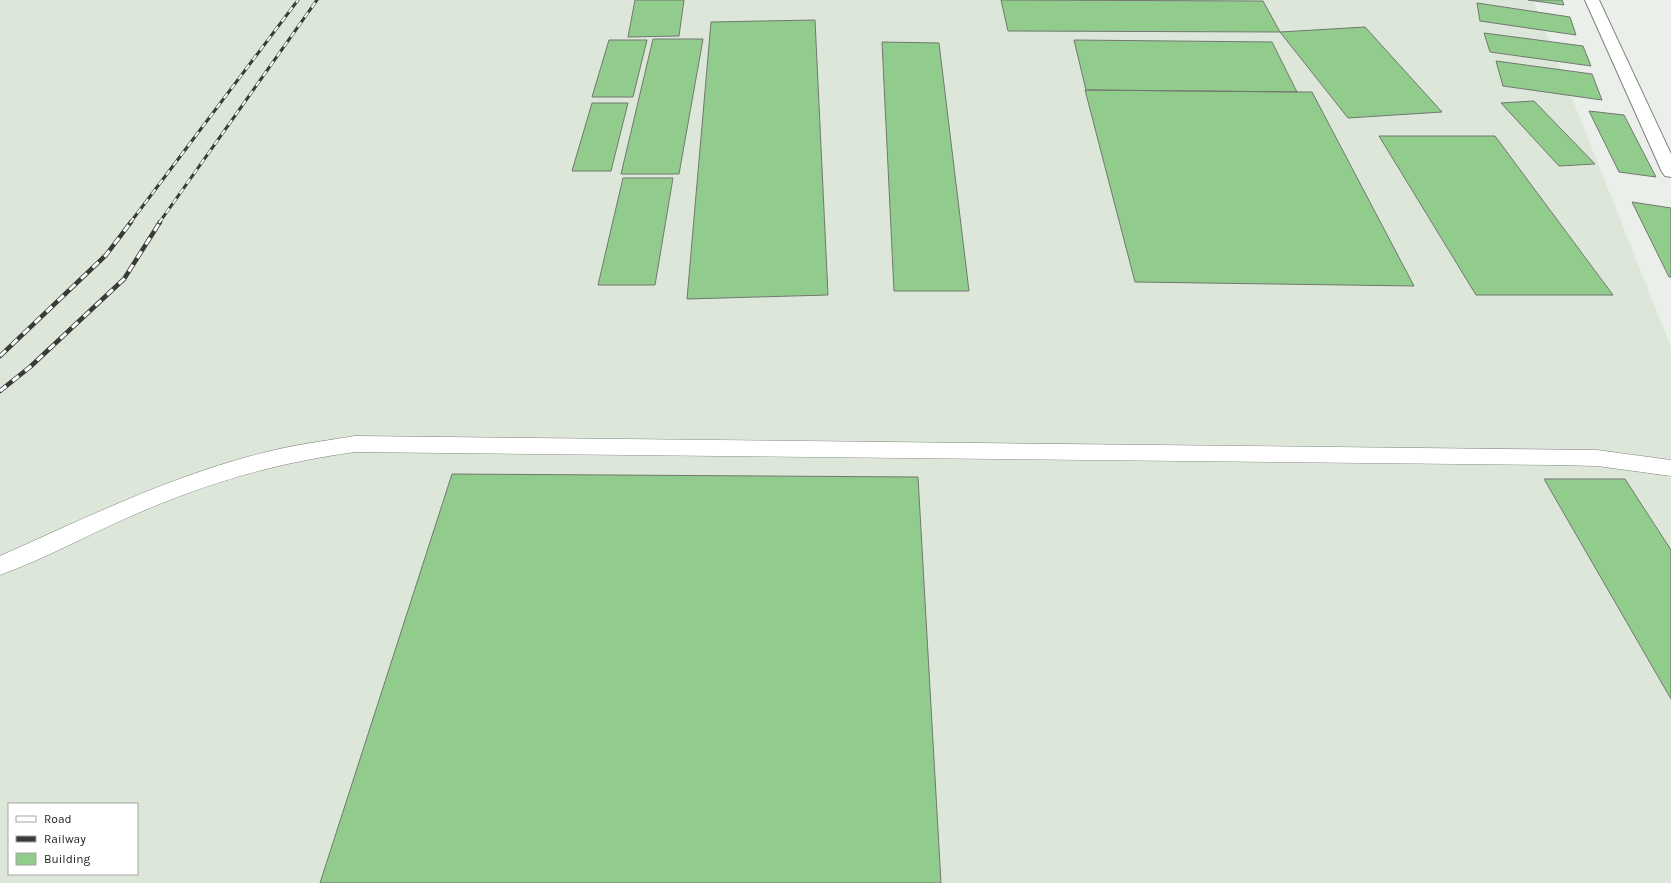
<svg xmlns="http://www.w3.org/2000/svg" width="1671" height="883" font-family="Karla,sans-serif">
<rect width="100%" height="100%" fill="#eaf0e9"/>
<path fill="#dce7da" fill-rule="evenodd" d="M0,0h1533l138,347v536h-1671zM9,804h128v70h-128z"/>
<path fill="#92cc8c" stroke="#727771" d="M635,0h49l-5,36 -51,1z
M1001,0l262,1 17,31 -272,-1z
M1528,0h34l2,5z
M1477,3l93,14 6,18 -96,-14z
M815,20l13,275 -141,4 24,-277z
M1365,27l77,85 -94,6 -68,-86z
M1484,33l99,13 8,20 -101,-14z
M653,39h50l-24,135h-58z
M609,40h38l-14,57h-41z
M1074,40l198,2 25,50 -211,-2z
M882,42l57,1 30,248h-75z
M1496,61l96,13 10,26 -99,-14z
M1085,90l227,2 102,194 -279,-4z
M1534,101l61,63 -36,2 -58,-63z
M592,103h36l-17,68h-39z
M1589,111l35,4 32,62 -37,-5z
M1379,136h116l118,159h-137z
M623,178h50l-18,107h-57z
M1632,202l39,6v69h-2z
M452,474l466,3 23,406h-621z
M1544,479h81l46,71v149z"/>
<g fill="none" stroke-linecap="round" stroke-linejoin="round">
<defs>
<path id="lane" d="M355,436l1242,14 74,10v16l-74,-10 -42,-1 -1200,-13c-79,11 -146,30 -219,62 -45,19 -89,44 -136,61v-19c85,-38 171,-80 262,-103 31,-8 62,-12 93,-17z"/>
<path id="street" d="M1585,0h14l72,154v23l-6,-1 -3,-4z"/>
</defs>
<use href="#lane" stroke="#7d827c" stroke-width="1"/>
<use href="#street" stroke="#7d827c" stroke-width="2"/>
<use href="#lane" fill="#fff" fill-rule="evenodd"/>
<use href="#street" fill="#fff" fill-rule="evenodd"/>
<defs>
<path id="rail-far1" d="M130,223l168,-223
M159,223l158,-223"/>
<path id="rail" d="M0,356l106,-101 25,-33
M0,391l30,-24 94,-88 36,-57"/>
</defs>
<use href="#rail-far1" stroke="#383b38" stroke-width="3"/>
<use href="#rail" stroke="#383b38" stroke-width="4.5"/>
<use href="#rail-far1" stroke="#fff" stroke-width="2" stroke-dasharray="6" stroke-linecap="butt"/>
<use href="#rail" stroke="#fff" stroke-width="3" stroke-dasharray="8" stroke-linecap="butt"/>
</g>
<rect x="8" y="803" width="130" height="72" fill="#ffffff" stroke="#a3a5a3"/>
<rect x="16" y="816" width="20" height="6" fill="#ffffff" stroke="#a3a5a3"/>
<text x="44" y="823" font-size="12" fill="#1a1d1a">Road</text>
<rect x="16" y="836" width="20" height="6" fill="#383b38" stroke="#a3a5a3"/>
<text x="44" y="843" font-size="12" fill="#1a1d1a">Railway</text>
<rect x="16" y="853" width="20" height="12" fill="#92cc8c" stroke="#a3a5a3"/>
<text x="44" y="863" font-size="12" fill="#1a1d1a">Building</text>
</svg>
